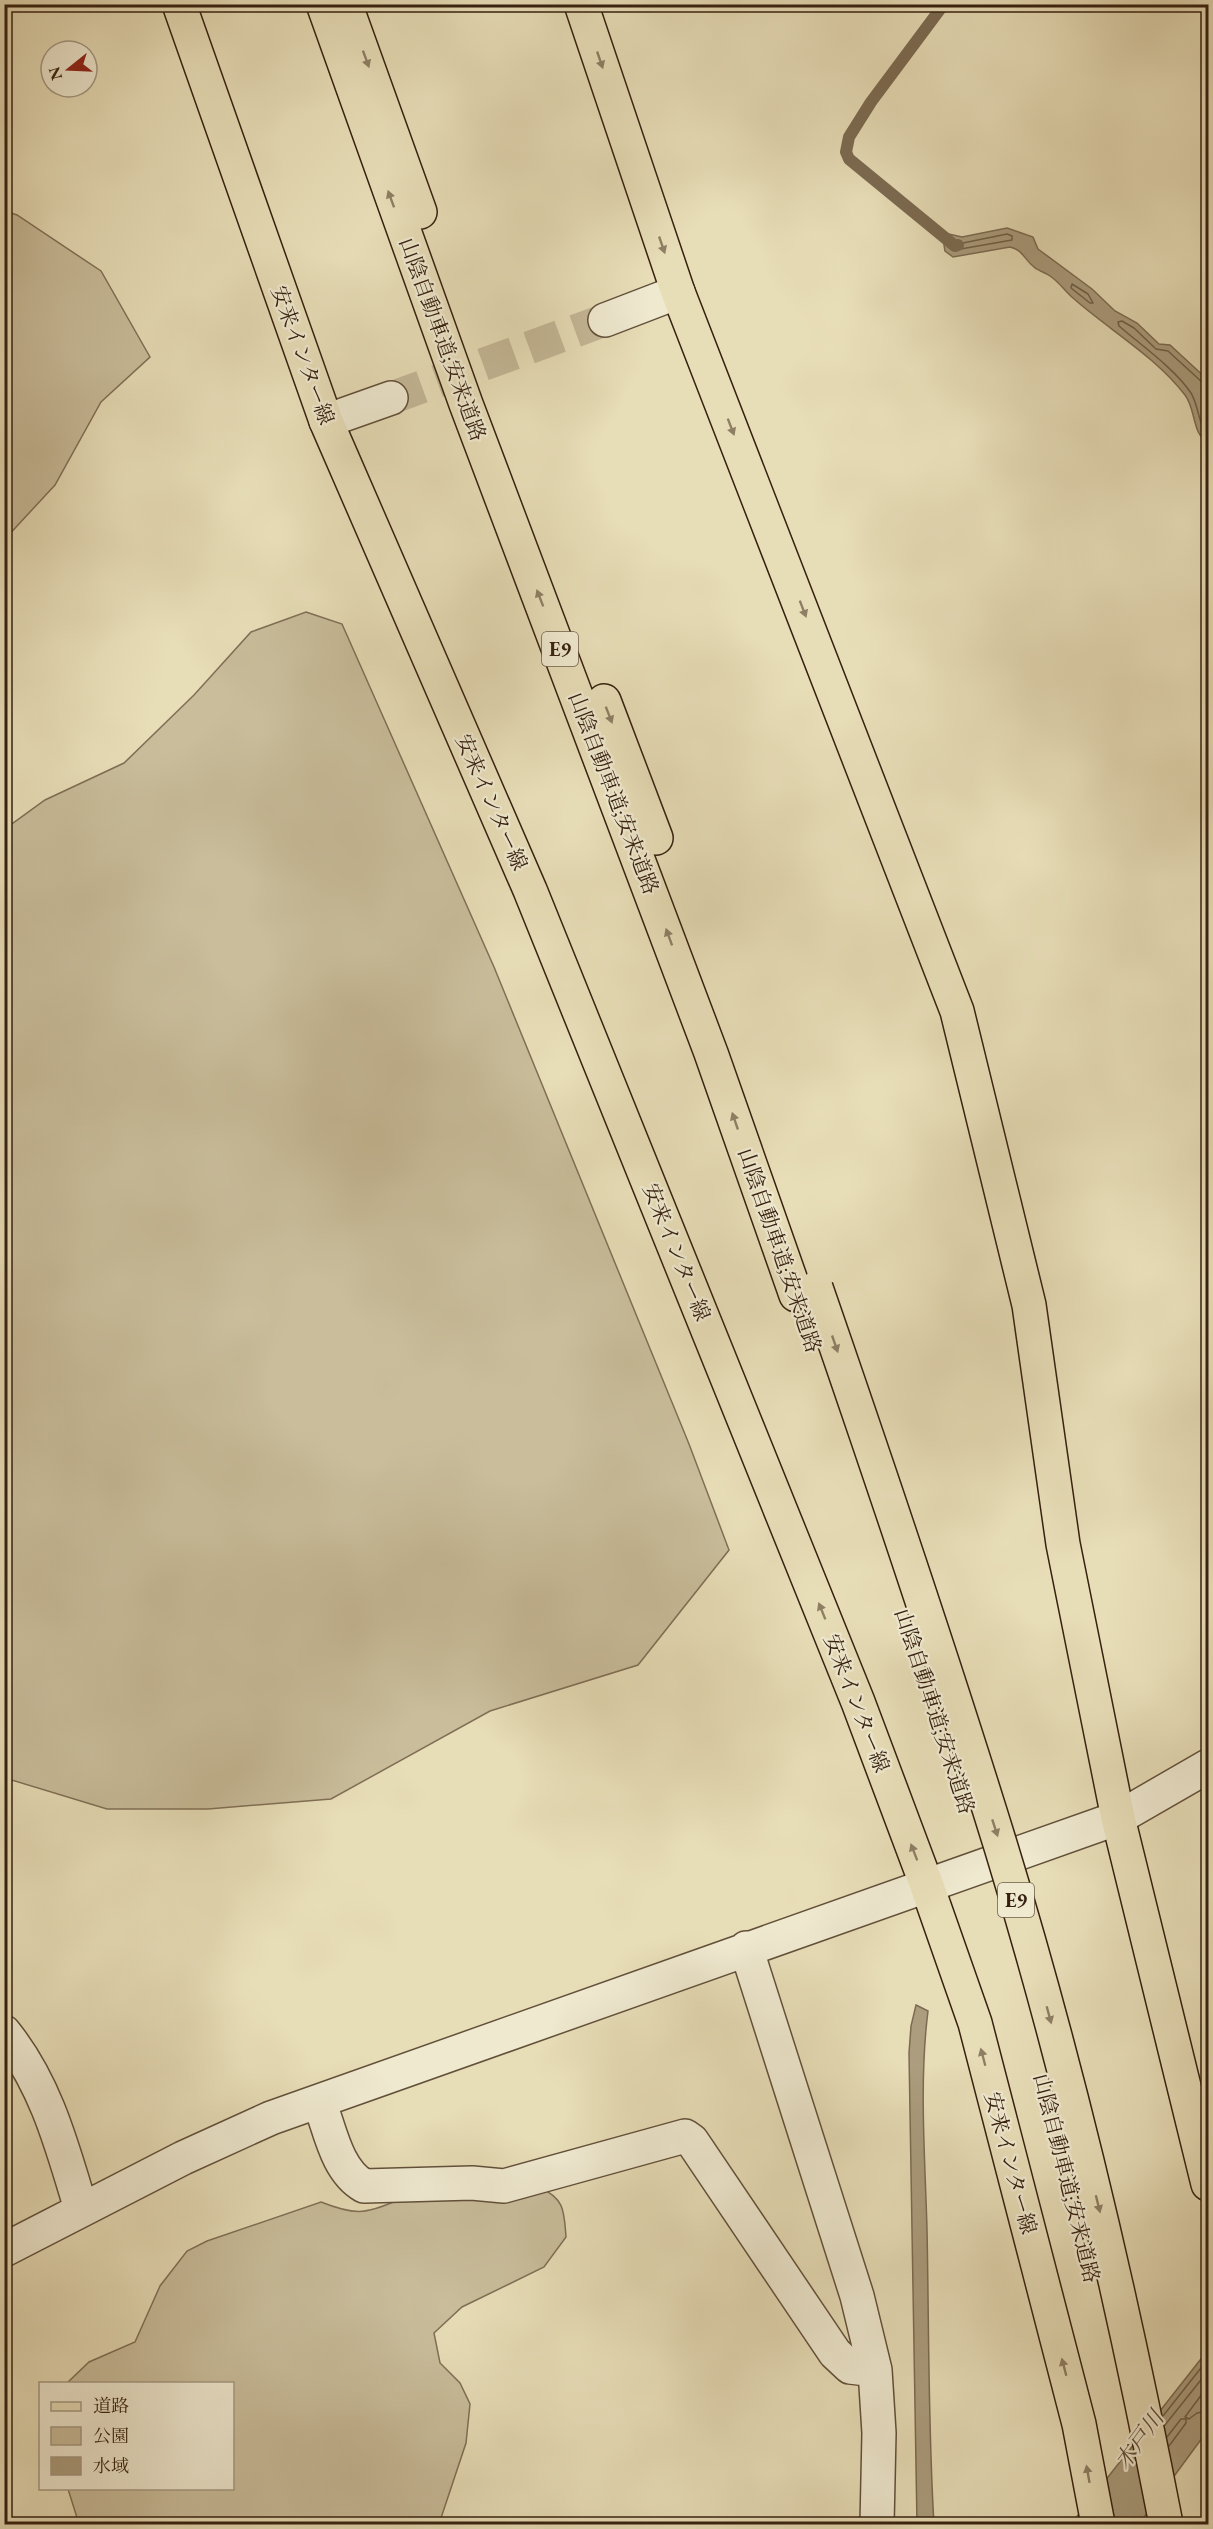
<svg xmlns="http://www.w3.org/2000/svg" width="1213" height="2529" font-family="'EB Garamond','Noto Serif JP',serif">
<rect width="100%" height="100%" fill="#e7ddb7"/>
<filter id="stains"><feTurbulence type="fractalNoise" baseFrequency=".00333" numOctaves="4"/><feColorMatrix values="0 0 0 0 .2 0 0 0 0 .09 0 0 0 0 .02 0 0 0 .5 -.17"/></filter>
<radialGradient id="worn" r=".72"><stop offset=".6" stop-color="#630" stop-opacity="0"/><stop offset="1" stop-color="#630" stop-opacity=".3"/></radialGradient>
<path fill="#c9bd9b" stroke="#806f56" stroke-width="1.5" d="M5,211l12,4 84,56 49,86 -49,45 -46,83 -50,54z
M306,612l36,12 152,343 195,477 40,106 -91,115 -148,46 -159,88 -123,10h-101l-102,-31v-949l40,-29 79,-37 70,-68 57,-63z
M539,2187c26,12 25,24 27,50l-22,30 -82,40 -28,26 6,30 20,20 10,21 -4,39 -27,81h-360l-11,-35 164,-1v-104h-166l23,-22 46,-20 25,-56 27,-35 20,-10 114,-39c33,13 43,13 77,-2z"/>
<path fill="#ab9d7e" stroke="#7c6b52" stroke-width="1.5" d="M1007,228l26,9 5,12 54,40 23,22 22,12 22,21 11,1 38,35v62c-16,-7 -12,-33 -23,-47 -30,-39 -76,-65 -112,-97 -8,-7 -14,-16 -23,-22 -5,-4 -12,-5 -16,-9 -10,-8 -11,-17 -24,-20l-57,10 -8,-6 -2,-12 6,-5 13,3z
M916,2005l12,6c-9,71 -3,146 -1,218 2,98 1,197 7,295h-17l-8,-471 2,-27z
M1208,2350v80l-69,94h-68z"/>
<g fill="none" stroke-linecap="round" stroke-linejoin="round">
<path stroke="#705f47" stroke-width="1.5" d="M1007,234l5,2v4l-57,10 -5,-3 2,-6 11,2z
M1072,284l16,10 5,9h-3l-19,-15z
M1208,384l-5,-1 -35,-32 -12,-2 -22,-21 -12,-7 -4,1 1,4c22,19 56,43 72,67 8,13 8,35 17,42
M1208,2386l-23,31 4,2 8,-6 11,-2
M1163,2416l45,-57
M1165,2425l43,-54
M1167,2437l14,-18h5v4l-17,23"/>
<path stroke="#7c6b52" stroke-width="12" d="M944,4l-73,98 -22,35 -3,15 3,7 106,87 3,-1"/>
<path stroke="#c4b796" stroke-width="33" stroke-dasharray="33 16" stroke-linecap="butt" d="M391,398l214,-78"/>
<defs>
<path id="minor" d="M605,320l73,-28
M326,421l65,-23
M746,1948l111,348 18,74 4,63 -2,91
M4,2032c42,52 58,114 77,177
M319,2101c11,28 17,69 45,85l108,-3 32,3 181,-50 7,5 143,212 15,14 25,3
M4,2250l179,-92 88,-40 847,-300 90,-52"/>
<path id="major" d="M179,4l147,417 204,469 328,812 69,184 48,137 104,401 19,100
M581,4l97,288 279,719 72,294 34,239 55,274 90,366"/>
<path id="highway" d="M323,4l143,400 245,649 85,242
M350,17l70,195
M604,701l52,137"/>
</defs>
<use href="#minor" stroke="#62503a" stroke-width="36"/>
<use href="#major" stroke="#362110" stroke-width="36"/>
<use href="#highway" stroke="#362110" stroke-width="36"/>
<use href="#minor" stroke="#efe9d0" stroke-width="33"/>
<use href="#major" stroke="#e7ddb7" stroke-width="33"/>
<use href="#highway" stroke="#e7ddb7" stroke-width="33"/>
<defs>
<path id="highway-bridge" d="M816,1288c64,185 127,371 185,559 68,222 121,449 165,677"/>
</defs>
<use href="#highway-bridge" stroke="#362110" stroke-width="36" stroke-linecap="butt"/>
<use href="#highway-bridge" stroke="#e7ddb7" stroke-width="33"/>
</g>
<defs><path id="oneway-solid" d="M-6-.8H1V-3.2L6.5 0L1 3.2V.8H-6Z" transform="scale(1.5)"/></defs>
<g fill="#8e7f64">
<use href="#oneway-solid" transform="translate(366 59) rotate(70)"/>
<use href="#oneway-solid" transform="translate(600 60) rotate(71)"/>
<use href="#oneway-solid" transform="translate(391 199) rotate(-110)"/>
<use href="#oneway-solid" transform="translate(662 245) rotate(71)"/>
<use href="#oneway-solid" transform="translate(731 427) rotate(69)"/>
<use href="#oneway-solid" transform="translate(540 598) rotate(-111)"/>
<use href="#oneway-solid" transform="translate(803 609) rotate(69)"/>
<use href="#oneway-solid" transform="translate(609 715) rotate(69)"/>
<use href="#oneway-solid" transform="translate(669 937) rotate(-110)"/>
<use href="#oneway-solid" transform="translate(735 1121) rotate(-109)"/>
<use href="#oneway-solid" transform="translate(835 1344) rotate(71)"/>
<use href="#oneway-solid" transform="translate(822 1611) rotate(-112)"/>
<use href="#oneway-solid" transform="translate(995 1828) rotate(72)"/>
<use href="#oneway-solid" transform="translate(914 1852) rotate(-111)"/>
<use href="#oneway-solid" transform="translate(1049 2015) rotate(75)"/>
<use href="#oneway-solid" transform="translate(983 2057) rotate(-105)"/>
<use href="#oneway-solid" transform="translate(1098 2204) rotate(76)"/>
<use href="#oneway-solid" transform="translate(1064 2367) rotate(-105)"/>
<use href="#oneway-solid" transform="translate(1088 2474) rotate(-100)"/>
</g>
<g text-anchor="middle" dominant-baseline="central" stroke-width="4.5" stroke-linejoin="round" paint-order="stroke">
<g fill="#efe9d0" stroke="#6e5d4a" stroke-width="1.5">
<rect x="542" y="632" width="36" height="34" rx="4.5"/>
<rect x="998" y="1883" width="36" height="34" rx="4.5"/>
</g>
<g font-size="20" font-weight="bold" fill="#362110">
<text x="560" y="649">E9</text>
<text x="1016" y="1900">E9</text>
</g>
<g font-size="21" fill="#362110" stroke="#efe9d0">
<text transform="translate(443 339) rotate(70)">山陰自動車道;安来道路</text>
<text transform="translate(303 355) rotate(70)">安来インター線</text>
<text transform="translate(614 793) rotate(69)">山陰自動車道;安来道路</text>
<text transform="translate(492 802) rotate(66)">安来インター線</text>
<text transform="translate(780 1250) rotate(71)">山陰自動車道;安来道路</text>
<text transform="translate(677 1252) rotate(68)">安来インター線</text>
<text transform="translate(857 1703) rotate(69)">安来インター線</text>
<text transform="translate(935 1711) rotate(72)">山陰自動車道;安来道路</text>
<text transform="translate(1011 2163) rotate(75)">安来インター線</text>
<text transform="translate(1067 2178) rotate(76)">山陰自動車道;安来道路</text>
</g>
<g font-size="22" font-style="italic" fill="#5f4c36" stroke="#efe9d0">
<text transform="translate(1139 2440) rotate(-54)">木戸川</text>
</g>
</g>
<rect width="1213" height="2529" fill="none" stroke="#e7ddb7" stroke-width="24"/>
<rect x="6" y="6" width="1201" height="2517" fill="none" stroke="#362110" stroke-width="3"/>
<rect x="12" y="12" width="1189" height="2505" fill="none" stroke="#362110" stroke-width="1.5"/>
<rect x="39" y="2382" width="195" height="108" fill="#efe9d0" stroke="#a59983" stroke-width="1.5"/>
<rect x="51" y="2402" width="30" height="9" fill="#e7ddb7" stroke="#a59983" stroke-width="1.5"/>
<text x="93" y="2412" font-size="18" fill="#362110">道路</text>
<rect x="51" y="2427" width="30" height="18" fill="#c9bd9b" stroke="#a59983" stroke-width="1.5"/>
<text x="93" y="2442" font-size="18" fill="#362110">公園</text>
<rect x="51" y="2457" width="30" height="18" fill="#ab9d7e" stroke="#a59983" stroke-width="1.5"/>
<text x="93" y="2472" font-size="18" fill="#362110">水域</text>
<g transform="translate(69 69) rotate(252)"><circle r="28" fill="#efe9d0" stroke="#a59983" stroke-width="1.5"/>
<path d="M0-4.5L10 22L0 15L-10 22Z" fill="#8f2418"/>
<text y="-9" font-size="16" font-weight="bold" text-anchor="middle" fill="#362110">N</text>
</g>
<rect width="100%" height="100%" filter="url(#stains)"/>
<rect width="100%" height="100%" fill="url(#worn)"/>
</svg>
